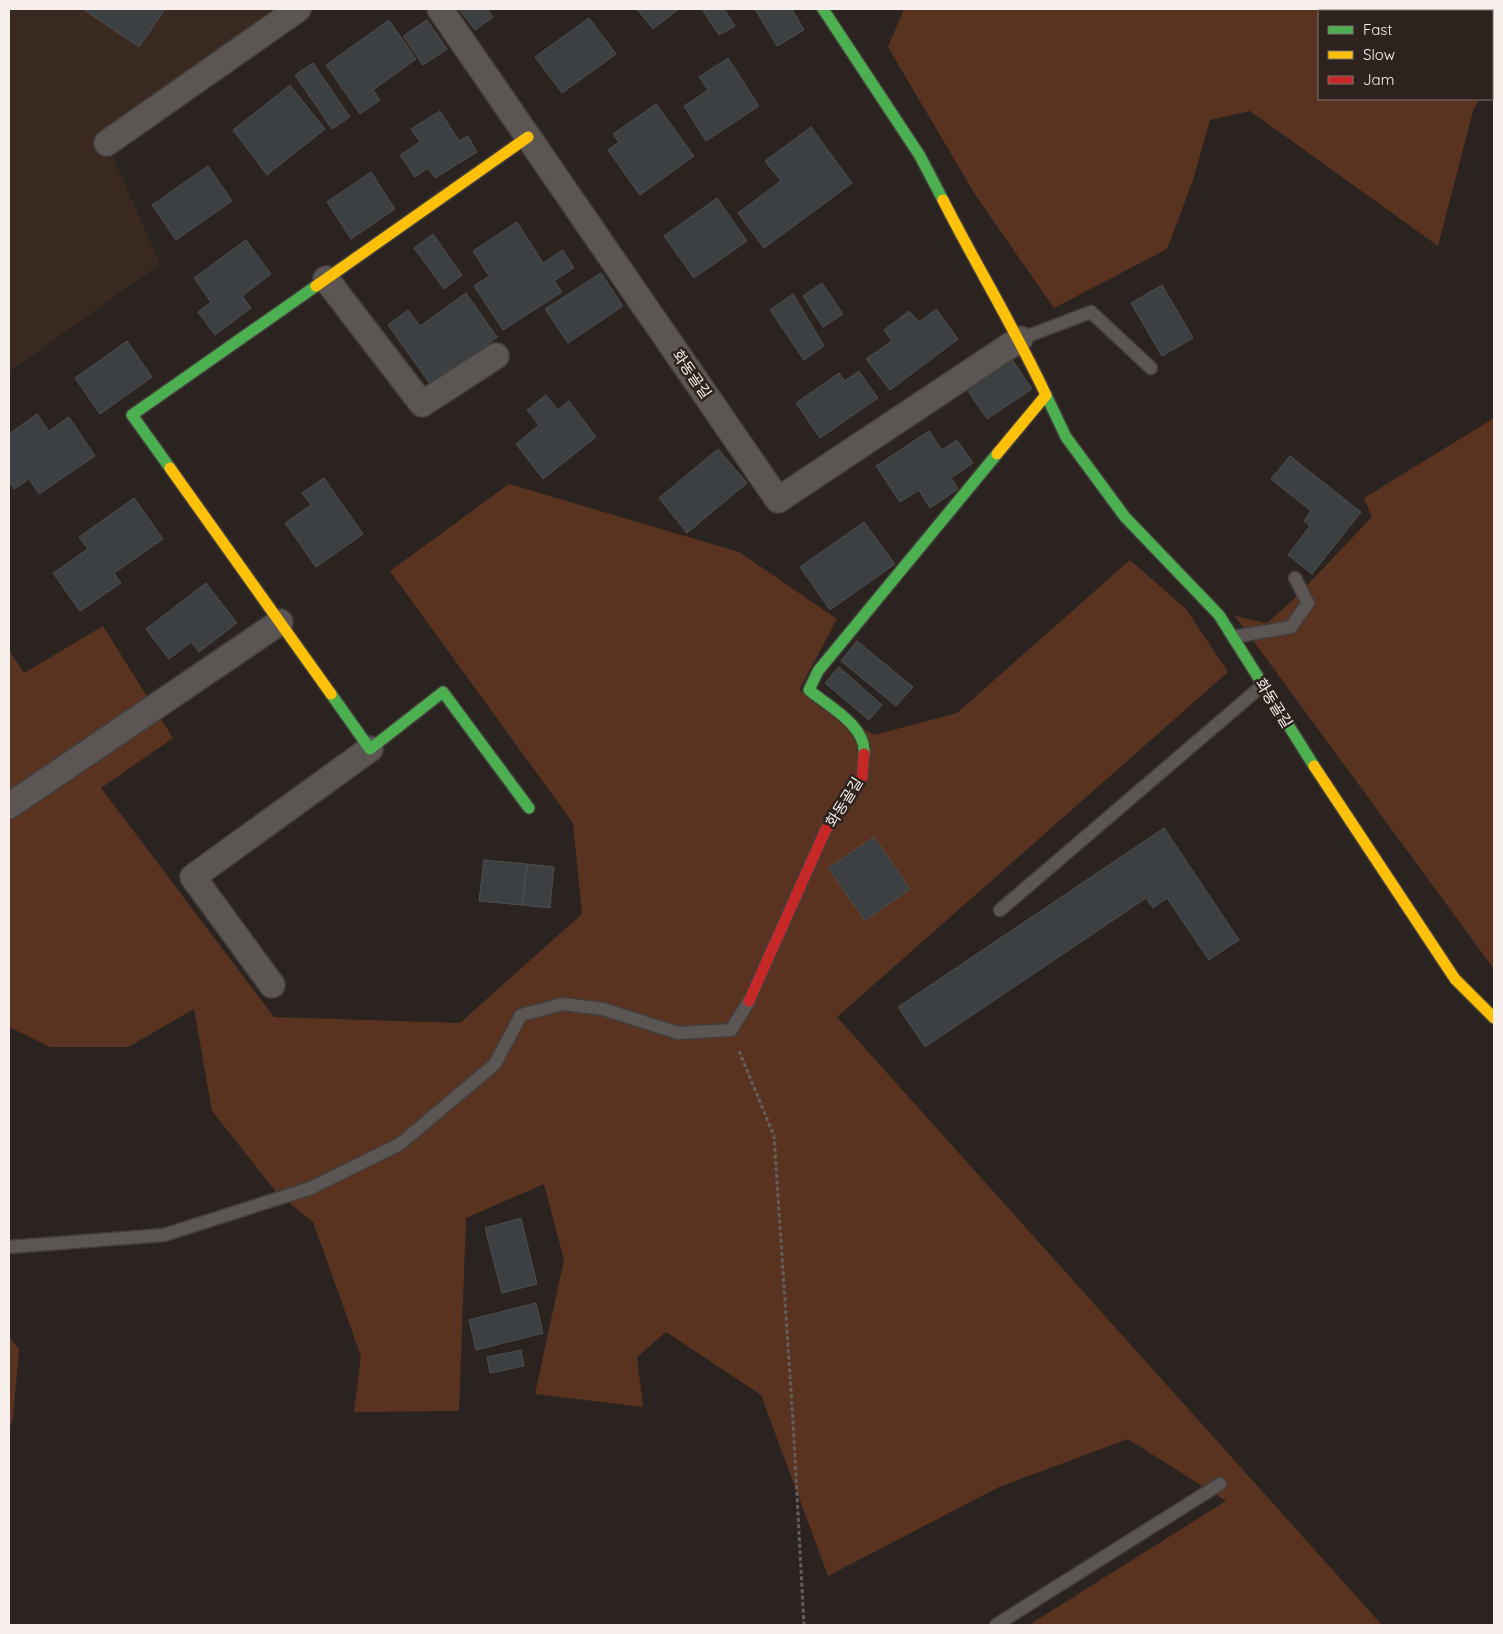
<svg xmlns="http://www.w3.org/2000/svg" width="1503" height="1634" font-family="Quicksand,'Noto Sans KR',sans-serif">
<rect width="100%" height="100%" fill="#2a2320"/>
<path fill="#392921" d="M9,9h263l-165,134 53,121 -151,108z"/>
<path fill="#5a3320" d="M904,9h580l10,2v60l-2,4v-64h-173v88h160l-6,12 -35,135 -188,-135 -40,9 -17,60 -26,69 -113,59 -78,-112 -88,-149z
M1494,418v551l-259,-353 32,7 25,-22 80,-84 -8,-19z
M509,484l230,68 98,67 -38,71 75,45 83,-22 173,-153 56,49 42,63 -391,345 545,608h-353l197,-124 -98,-62 -129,48 -171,89 -67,-181 -95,-63 -29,25 6,50 -108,-13 29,-134 -20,-76 -78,34 -7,193 -105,1 7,-56 -48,-134 -36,-29 -65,-82 -18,-102 -66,38h-78l-41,-20v-377l15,23 79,-47 70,112 -72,50 173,229 186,6 122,-109 -9,-91 -183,-252z
M9,1337l10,12 -6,69 -4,14z"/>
<path fill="#3c4042" stroke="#504e4e" d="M83,9h82l-26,38z
M459,9h28l6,8 -18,13z
M637,9h42l-26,20z
M702,9h22l11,17 -16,9z
M755,9h37l12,21 -27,16z
M589,18l27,36 -54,39 -27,-36z
M389,20l27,39 -43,31 7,10 -20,14 -34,-49z
M427,20l20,29 -24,16 -20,-29z
M728,58l31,48 -53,35 -22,-35 24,-16 -9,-13z
M313,63l37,54 -18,12 -37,-54z
M290,85l35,44 -58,46 -34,-45z
M656,104l38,52 -54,39 -32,-45 11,-8 -6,-8z
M440,111l19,30 9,-5 9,16 -42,26 -7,-10 -13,9 -15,-22 20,-13 -9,-13z
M811,127l41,56 -88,65 -26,-35 43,-32 -16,-20z
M208,166l24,35 -56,39 -24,-35z
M371,172l24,37 -44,30 -24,-37z
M717,198l30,43 -53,37 -30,-42z
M517,222l26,41 20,-13 11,18 -20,13 8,11 -59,38 -29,-44 15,-10 -16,-25z
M433,234l29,41 -18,14 -30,-41z
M246,240l25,34 -29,22 9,12 -36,27 -17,-23 13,-10 -17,-24z
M601,273l22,33 -55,37 -23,-34z
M822,283l21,31 -20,13 -20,-31z
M1162,285l31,53 -31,18 -31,-53z
M466,293l31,44 -66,48 -43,-60 20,-15 12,16z
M793,294l31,52 -20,14 -34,-50z
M936,309l22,30 -68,51 -24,-31 26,-18 -8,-11 25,-19 10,11z
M127,341l25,36 -52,37 -25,-36z
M1011,358l21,31 -45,30 -21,-31z
M859,371l19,27 -58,40 -24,-35 43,-30 6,8z
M546,395l12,15 11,-9 27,36 -53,42 -27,-35 23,-19 -12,-15z
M37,414l12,17 20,-14 26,39 -56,38 -10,-15 -15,10 -5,-8v-47z
M929,431l13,19 15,-10 16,23 -22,15 7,11 -28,19 -11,-18 -19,12 -24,-36z
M718,449l29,34 -60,50 -28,-35z
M1290,456l71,56 -49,62 -24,-19 22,-29 -6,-5 7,-10 -40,-32z
M324,478l39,56 -47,33 -31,-44 26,-18 -9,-12z
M134,498l29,41 -49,34 7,10 -41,28 -27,-38 35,-24 -9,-12z
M864,522l31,42 -65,46 -30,-43z
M206,583l31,40 -38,29 -8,-10 -22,17 -23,-30z
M857,641l56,46 -17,19 -55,-45z
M839,667l43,38 -13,15 -44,-37z
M1164,828l75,112 -30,20 -42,-62 -14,10 -7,-10 -221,149 -27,-40z
M874,837l36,52 -45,32 -37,-53z
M484,860l43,4 -5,41 -43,-4z
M527,864l27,3 -4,41 -28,-3z
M521,1218l16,66 -35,9 -17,-65z
M536,1303l7,30 -67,17 -7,-30z
M521,1350l3,16 -34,7 -3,-16z"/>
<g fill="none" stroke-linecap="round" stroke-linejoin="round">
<defs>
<path id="lane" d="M1020,339l71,-27 60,56
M1233,637l58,-10 17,-24 -13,-25
M1000,910l263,-225
M9,1247l155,-12 147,-47 89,-44 95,-80 26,-49 42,-11 40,5 75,24 53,-3 18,-29
M996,1625l224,-141"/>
<path id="street" d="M440,9l338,491 242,-161
M107,143l191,-134
M326,279l96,125 74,-48
M9,806l271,-184
M272,985l-79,-108 177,-128"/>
<path id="fast" d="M823,9l97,147 23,44
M1045,393l21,44 59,80 94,98 95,151
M170,468l-38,-53 184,-129
M331,694l39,55 73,-57 86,116
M864,754c3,-28 -36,-48 -55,-64l9,-19 179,-217"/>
<path id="slow" d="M943,200c33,65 71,127 102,193
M316,286l212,-149
M997,454l49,-59
M170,468l161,226
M1314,766l141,213 39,39"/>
<path id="jam" d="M749,1001l76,-170 37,-53 2,-24"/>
</defs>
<use href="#lane" stroke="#433e3c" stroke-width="15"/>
<use href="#street" stroke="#433e3c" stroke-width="28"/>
<use href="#fast" stroke="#433e3c" stroke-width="14"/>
<use href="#slow" stroke="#433e3c" stroke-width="14"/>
<use href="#jam" stroke="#433e3c" stroke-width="14"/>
<path stroke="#625e5c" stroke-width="3" stroke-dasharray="4 2.5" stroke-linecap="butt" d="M739,1051l35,85 19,285 11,204"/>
<use href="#lane" stroke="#5b5654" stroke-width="12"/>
<use href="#street" stroke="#5b5654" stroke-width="25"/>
<use href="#fast" stroke="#4caf50" stroke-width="11"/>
<use href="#slow" stroke="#ffc107" stroke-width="11"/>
<use href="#jam" stroke="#c62828" stroke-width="11"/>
</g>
<g text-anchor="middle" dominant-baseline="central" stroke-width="5" stroke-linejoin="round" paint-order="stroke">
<g font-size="15" fill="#f7efeb" stroke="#2d221d">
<text transform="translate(692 374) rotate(55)">화동골길</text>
<text transform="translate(1274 703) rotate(58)">화동골길</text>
<text transform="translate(844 802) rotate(-58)">화동골길</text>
</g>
</g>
<rect width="1503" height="1634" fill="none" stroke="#f7efeb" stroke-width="20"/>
<rect x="1318" y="10" width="175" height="90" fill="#2d221d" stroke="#7e746f"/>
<rect x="1328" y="26" width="25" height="8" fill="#4caf50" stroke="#7e746f"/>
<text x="1363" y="35" font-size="15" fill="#f7efeb">Fast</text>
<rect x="1328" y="51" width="25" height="8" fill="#ffc107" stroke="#7e746f"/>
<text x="1363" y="60" font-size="15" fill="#f7efeb">Slow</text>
<rect x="1328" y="76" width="25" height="8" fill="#c62828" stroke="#7e746f"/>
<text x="1363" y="85" font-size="15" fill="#f7efeb">Jam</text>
</svg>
